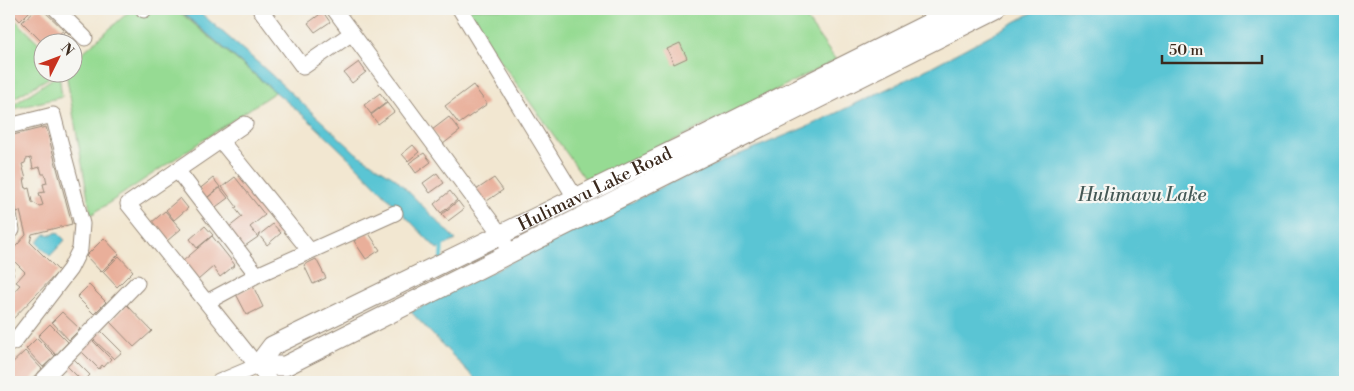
<svg xmlns="http://www.w3.org/2000/svg" width="1354" height="391" font-family="'Libre Bodoni',serif">
<rect width="100%" height="100%" fill="#f6f6f2"/>
<filter id="ink" filterUnits="userSpaceOnUse"><feTurbulence type="fractalNoise" baseFrequency=".02" numOctaves="2"/><feDisplacementMap in="SourceGraphic" scale="10" xChannelSelector="R" yChannelSelector="G"/><feConvolveMatrix kernelMatrix="1 2 1 2 8 2 1 2 1" color-interpolation-filters="sRGB"/></filter>
<filter id="wash" filterUnits="userSpaceOnUse"><feTurbulence type="fractalNoise" baseFrequency=".0096" numOctaves="4" result="noise"/><feDisplacementMap in="SourceGraphic" scale="20" xChannelSelector="R" yChannelSelector="G"/><feGaussianBlur stdDeviation="1.12" result="paint"/><feColorMatrix in="noise" values="0 0 0 0 0 0 0 0 0 0 0 0 0 0 0 0 0 1.4 0 .05"/><feComposite in="paint" operator="in"/></filter>
<g filter="url(#wash)">
<rect width="100%" height="100%" fill="#f2e7d1"/>
<path fill="#96db93" stroke="#688258" d="M132,9h44l99,83 -184,123 -25,-142 6,-1 1,-11z
M463,9h336l37,51 -248,123z
M9,14l33,32v26l15,1 -48,28z
M59,74l3,23 -53,13v-2z"/>
<path fill="#5ac5d4" stroke="#4a7879" d="M178,9h18l68,59 92,85 39,25 61,62 -19,9 -84,-87 -41,-39z
M1039,9h306v373h-867l-67,-70 259,-129 141,-58 103,-49z
M57,232l8,8 -15,16 -13,-13 8,-9 7,1z"/>
<g fill="none" stroke-linecap="round" stroke-linejoin="round">
<path stroke="#5ac5d4" stroke-width="4" d="M441,258l1,-15"/>
</g>
<g id="blocks">
<path fill="#e9af9a" fill-rule="evenodd" d="M9,9h23l-12,12z
M36,9h6l22,21 -15,12h-7l-20,-20z
M323,12l7,10 -15,10 -7,-9z
M66,31l11,11 -5,4v-4h-18z
M680,43l7,15 -13,6 -7,-15z
M359,62l7,10 -14,11 -8,-10z
M473,85l14,19 -28,20 -14,-18z
M380,93l7,9 -16,12 -7,-9z
M387,103l7,9 -16,12 -7,-9z
M449,117l11,14 -17,13 -11,-14z
M46,127l26,97 -40,10 -2,8 29,29 -50,52v-26l11,-12 -4,-3 9,-10 -16,-16v-2l17,-19 -6,-24 -3,1 -8,-32v-44zM31,158l2,11 7,-2 2,7h3l2,9 -4,1 2,8 -6,1 4,12 -4,1 -7,-4 -3,-14 -3,1 -2,-10h2l-4,-15 3,-1 1,-4z
M413,145l6,7 -11,9 -6,-7z
M424,153l7,9 -15,11 -7,-10z
M437,173l7,10 -14,10 -7,-10z
M235,177l30,38 -15,12 8,10 -16,11 -14,-20 14,-11 -7,-9 2,-1 -15,-20z
M213,178l7,9 -12,10 12,-9 8,10 -15,11 -16,-18z
M494,178l9,12 -19,13 -8,-13z
M450,191l7,9 -16,13 -7,-9z
M180,198l8,10 -14,12 -8,-10z
M458,201l6,8 -16,12 -6,-7z
M165,211l16,18 -14,12 -16,-18z
M273,224l8,9 -14,12 -8,-10z
M205,226l8,9 -16,13 -7,-9z
M368,232l12,18 -14,9 -12,-18z
M212,236l23,29 -15,12 -7,-10 -15,13 -15,-19z
M104,238l15,16 -18,18 -15,-16z
M119,256l14,15 -16,16 -14,-15z
M316,259l10,19 -13,6 -9,-19z
M9,264l5,5 -3,2 3,3 -5,5z
M89,285l17,17 -12,12 -17,-17z
M253,286l10,21 -16,8 -11,-21z
M127,305l25,26 -18,16 -24,-25z
M62,312l18,17 -11,11 -17,-18z
M50,324l18,18 -12,13 -18,-19z
M100,330l22,22 -8,7 -22,-21z
M37,338l18,18 -12,11 -17,-18z
M92,340l19,19 -7,8 -2,-2 -3,4 -18,-18z
M25,351l17,18 -14,13h-19v-16z
M73,358l17,17 -7,7 -17,-17z"/>
</g>
</g>
<g filter="url(#ink)">
<use href="#blocks" fill-opacity="0" stroke="#968878" stroke-width="1"/>
<g fill="none" stroke-linecap="round" stroke-linejoin="round">
<defs>
<path id="minor" d="M56,9l29,29
M143,9l1,1
M260,9l43,58 49,-34
M334,9l167,226 4,9
M460,9l116,190
M245,124l-117,80 142,178
M9,126l44,-11 29,109 -2,25 -10,20 -56,73 -2,1 -3,-2
M221,141l89,110
M177,170l80,105
M9,214l3,16 -3,4
M207,302l50,-27 138,-62
M41,382l96,-99
M219,382l38,-16"/>
<g id="major">
<path d="M257,366h28l711,-357"/>
<path id="s1" d="M257,366l15,-20 435,-212 251,-125"/>
</g>
</defs>
<use href="#minor" stroke="#968878" stroke-width="17"/>
<use href="#major" stroke="#968878" stroke-width="21"/>
<use href="#minor" stroke="#fff" stroke-width="15"/>
<use href="#major" stroke="#fff" stroke-width="19"/>
</g>
</g>
<g text-anchor="middle" dominant-baseline="central" stroke-width="4.5" stroke-linejoin="round" paint-order="stroke">
<g font-size="18" fill="#3b2a1e" stroke="#f6f6f2">
<text stroke="none"><textPath href="#s1" startOffset="384">Hulimavu Lake Road</textPath></text>
</g>
<g font-size="19" font-style="italic" fill="#445855" stroke="#f6f6f2">
<text x="1142" y="195">Hulimavu Lake</text>
</g>
</g>
<rect width="1354" height="391" fill="none" stroke="#f6f6f2" stroke-width="30"/>
<g transform="translate(58 58) rotate(48)"><circle r="24" fill="#f6f6f2" stroke="#aba49d"/>
<path d="M0-4L9 19L0 12L-9 19Z" fill="#c8321e"/>
<text y="-8" font-size="14" font-weight="bold" text-anchor="middle" fill="#3b2a1e">N</text>
</g>
<path d="M1162 55v8h100v-8" fill="none" stroke="#3b2a1e" stroke-width="2.5"/>
<text x="1169" y="55" font-size="15" fill="#3b2a1e" stroke="#f6f6f2" stroke-width="4" paint-order="stroke">50 m</text>
</svg>
